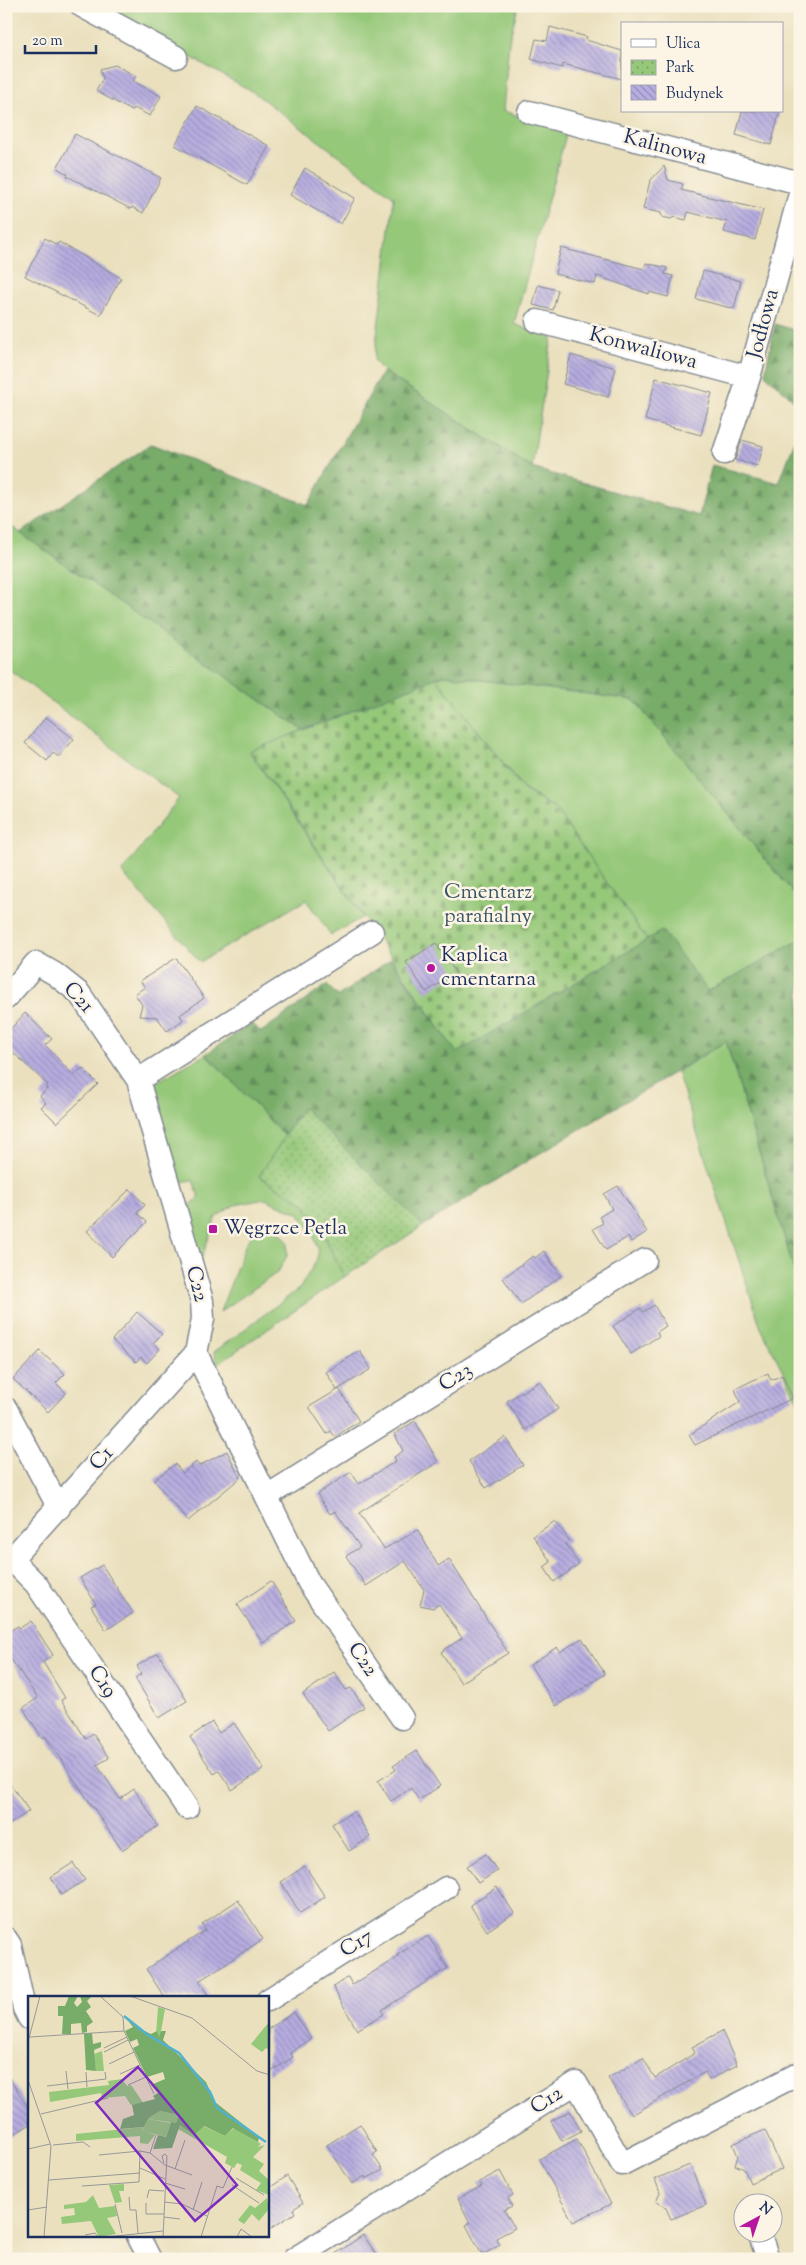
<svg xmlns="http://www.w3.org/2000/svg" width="806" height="2265" font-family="'Sorts Mill Goudy',serif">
<defs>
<pattern id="forest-firs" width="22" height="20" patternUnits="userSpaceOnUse" patternTransform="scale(1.25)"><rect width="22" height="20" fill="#78ac69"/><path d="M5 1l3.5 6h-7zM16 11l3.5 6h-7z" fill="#628c5a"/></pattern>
<pattern id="cemetery-stones" width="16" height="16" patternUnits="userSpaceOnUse" patternTransform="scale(1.25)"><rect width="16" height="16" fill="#95c879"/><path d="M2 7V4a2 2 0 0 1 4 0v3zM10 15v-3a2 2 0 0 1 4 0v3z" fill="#79a366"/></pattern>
<pattern id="park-dots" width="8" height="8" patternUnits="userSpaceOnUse" patternTransform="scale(1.25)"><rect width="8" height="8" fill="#95c879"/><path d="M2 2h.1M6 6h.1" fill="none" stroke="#79a366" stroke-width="1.8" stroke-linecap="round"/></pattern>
<pattern id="building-back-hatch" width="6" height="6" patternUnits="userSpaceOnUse" patternTransform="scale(1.25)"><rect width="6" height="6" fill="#b7ade0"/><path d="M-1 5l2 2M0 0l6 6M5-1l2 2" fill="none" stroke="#948db9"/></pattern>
</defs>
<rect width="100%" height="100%" fill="#fcf5e5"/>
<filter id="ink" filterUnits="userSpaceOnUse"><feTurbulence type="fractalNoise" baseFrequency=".02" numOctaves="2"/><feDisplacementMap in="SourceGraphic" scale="10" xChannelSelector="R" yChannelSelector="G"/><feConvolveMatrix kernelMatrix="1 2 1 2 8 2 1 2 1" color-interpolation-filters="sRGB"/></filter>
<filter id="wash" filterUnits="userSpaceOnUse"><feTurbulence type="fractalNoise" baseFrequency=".0096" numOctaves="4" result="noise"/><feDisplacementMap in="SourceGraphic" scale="20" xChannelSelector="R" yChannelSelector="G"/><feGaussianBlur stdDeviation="1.12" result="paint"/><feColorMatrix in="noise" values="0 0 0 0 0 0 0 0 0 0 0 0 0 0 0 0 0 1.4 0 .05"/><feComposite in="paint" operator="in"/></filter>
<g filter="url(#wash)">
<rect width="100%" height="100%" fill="#eae0be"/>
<path fill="#95c879" stroke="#587c6c" d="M116,6h402l-9,36 -6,69 64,20 -53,193 38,14 -20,130 -149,-97 -9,-11 20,-163 -141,-105 -141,-79z
M6,523l297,207 -53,22 113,165 -32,18 -25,-35 -106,62 -78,-90 57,-74 -173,-131z
M444,675l190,25 166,201v39l-92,51 -46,-60 -15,9 -92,-131 -30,-19 -89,-112z
M726,1041l74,249v115l-39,-77 -84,-256z
M206,1054l79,82 -26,40 45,28 21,33 19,40 -127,87 -3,-12 86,-64 17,-29 1,-10 -6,-17 -14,-19 -33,-14 -30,6 -19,12 -17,49 -13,-58 13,-10 -6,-18 -18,3 -26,-97z
M267,1228l15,6 6,8 -1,14 -9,16 -58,40 26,-69 9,-13z"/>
<path fill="url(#forest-firs)" stroke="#4a6e64" d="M775,324l25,8v569l-166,-201 -190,-25 -141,55 -283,-197 131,-89 157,61 75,-134 149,97 167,48 13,-51 67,18 18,-48 1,-31 -33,-30z
M662,931l46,60 92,-51v350l-74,-249 -194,117 -109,68 -120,-118 -18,28 -79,-82 46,-31 9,9 66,-47 11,11 53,-37 66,94z"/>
<path fill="url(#cemetery-stones)" stroke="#587c6c" d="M436,678l88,112 31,19 92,131 -190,113 -207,-302z"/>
<path fill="url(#park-dots)" stroke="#587c6c" d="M303,1108l120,118 -79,51 -19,-40 -21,-33 -45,-28z"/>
<g id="blocks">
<path fill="url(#building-back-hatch)" d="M550,27l37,10 -1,3 36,11v28l-59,-15 -1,4 -31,-9 5,-20 11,2z
M115,65l21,11 -3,5 28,15 -11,20 -16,-8 -2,3 -36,-20 7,-12 -3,-10z
M197,106l72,40 -22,39 -72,-40z
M742,111h38l-9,34 -35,-10z
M75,134l86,44 -18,35 -11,-6 -1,2 -64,-33 1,-2 -11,-6z
M664,166l4,14 15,4 -2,6 82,20 -8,30 -31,-8 3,-10 -39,-10 -2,8 -12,-3 -3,2 -9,-2 -1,-4 -18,-4 7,-28z
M305,168l50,30 -14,26 -51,-29z
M45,238l12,7 2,-3 62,36 -21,37 -75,-39z
M561,248l83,21 2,-6 21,5 -2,6 8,2 -5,21 -19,-5v2l-52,-18 -2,8 -40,-10z
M703,271l38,10 -7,28 -38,-10z
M538,285l20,5 -5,20 -20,-5z
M571,355l45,13 -8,29 -45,-13z
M656,378l56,15 -11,42 -56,-15z
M742,440l21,6 -5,20 -23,-6z
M46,717l28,22 -15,18 -6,-4 -6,8 -22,-18z
M436,943l20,30 -30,19 -20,-30z
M176,958l28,40 -24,17 3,5 -16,11 -10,-14 -18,-1 3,-11 -7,-11 10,-7 -5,-6z
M25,1013l27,26 -7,6 29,31 8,-8 16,16 -41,39 -16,-16 5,-4 -6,-7 8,-8 -2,-2 2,-1 -42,-39v-12z
M618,1186l29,46 -16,10 -3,-5 -22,13 -13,-21 10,-6 -4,-6 13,-8 -8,-15z
M130,1189l15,16 -8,8 10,9 -35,35 -25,-26z
M544,1251l17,25 -40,28 -18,-26 30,-22 2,2z
M654,1305l12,21 -9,6 2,4 -28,18 -18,-28 28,-18 2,4z
M137,1312l25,22 -9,9 7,6 -13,14 -6,-6 -5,5 -24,-22z
M40,1351l25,23 -9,9 10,10 -18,19 -35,-33z
M360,1351l11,18 -34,21 -11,-18z
M768,1373l3,7 11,-5 11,23 -98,47 -6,-10 51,-33 -5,-13z
M540,1381l18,28 -33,21 -18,-29z
M339,1389l20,32 -24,16 -4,-6 -4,3 -18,-27z
M415,1421l23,41 -79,51 25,36 34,-19 20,36 11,-7 59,94 -47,30 -20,-31 21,-14 -23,-34 -6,4 -13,-3 4,-15 -19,-29 -39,25 -20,-30 14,-9 -25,-36 -5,3 -13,-20 34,-22 8,12 37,-23 -2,-4 9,-6 -8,-17z
M505,1437l18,28 -37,23 -17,-27z
M227,1451l13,27 -52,43 -34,-41 21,-16 8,9 13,-11 3,4z
M555,1521l14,19 -4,4 14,20 -25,18 -10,-15 7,-5 -18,-26z
M102,1565l31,48 -27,17 -15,-24 5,-2 -16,-26z
M271,1581l25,40 -33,22 -26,-39z
M31,1621l22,34 -10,7 22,36 -4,2 25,39 7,-5 16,24 -12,7 23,34 14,-10 24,37 -36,24 -77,-114 -3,2 -19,-30 15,-10 -32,-46v-19l12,-7 2,2z
M582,1638l23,36 -49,32 -26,-41 27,-18 3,5z
M158,1653l29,48 -28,17 -24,-40 6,-4 -4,-8z
M334,1672l12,18 5,-2 13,19 -36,24 -25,-37z
M212,1722l7,11 15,-10 30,46 -32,21 -13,-19 -5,3 -24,-37z
M417,1751l23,35 -21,14 -8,-12 -20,13 -13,-20 18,-11 -3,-4z
M6,1778l23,33 -23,16z
M354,1811l16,26 -21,14 -17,-27z
M486,1854l11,17 -19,12 -11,-17z
M73,1863l12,17 -23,15 -11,-18z
M305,1866l20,31 -25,16 -19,-31z
M497,1887l17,26 -27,18 -17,-26z
M238,1900l25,39 -64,42 11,17h-45l-19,-29 60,-39 -4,-6z
M428,1936l20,32 -66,42 2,4 -27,16 -24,-43 15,-10 4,8 46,-28 -1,-2z
M294,2012l17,27 -21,14 3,4 -25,17v-45z
M722,2031l15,34 -28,15 -4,-8 -73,43 -24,-37 35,-20 12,20 40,-25 -3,-6z
M6,2073l23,36v16l-23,14z
M570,2111l11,20 -19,10 -11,-20z
M360,2124l17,28 -4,3 10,15 -17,9 -1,-3 -13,8 -25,-39z
M765,2130l17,39 -32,14 -6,-14 -9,-4 3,-9 -5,-12z
M577,2139l34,65 -38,18 -34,-63z
M690,2165l16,40 -35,14 -6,-13 -9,-4 4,-9 -5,-14z
M500,2171l13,24 -5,3 4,8 -8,4 11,18 -19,10 4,7 -18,10 -16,-30 4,-2 -12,-24 24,-13 -3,-4z
M287,2176l16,27 -10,6 2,4 -27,17v-41z
M363,2235l17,24h-52z"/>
</g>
</g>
<g filter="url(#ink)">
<use href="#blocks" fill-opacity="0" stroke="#82888e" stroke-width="1"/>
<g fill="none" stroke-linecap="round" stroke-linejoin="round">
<defs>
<path id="minor" d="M82,6l94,51
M529,112l271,71
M537,321l212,56
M724,453l25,-76 51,-183
M372,932l-234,148 64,221 1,18 -7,34 113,230 93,135
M6,998l30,-35 19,11 24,19 59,87
M6,1409l53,99
M267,1496l378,-236
M11,1559l25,25 151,224
M6,1565l190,-212
M6,1939l4,6 14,63 5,10
M268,2000l178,-112
M759,2232l9,27
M138,2236l12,23
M294,2259l282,-176 46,81 178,-91"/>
</defs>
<use href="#minor" stroke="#82888e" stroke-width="25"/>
<use href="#minor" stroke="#fff" stroke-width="22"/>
</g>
</g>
<g fill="#b5179e" stroke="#fcf5e5" stroke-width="2">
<circle cx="431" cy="968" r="5"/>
<rect x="208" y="1224" width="10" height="10" rx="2.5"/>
</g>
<g text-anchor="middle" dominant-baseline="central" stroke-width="5" stroke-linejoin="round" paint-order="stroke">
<g font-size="21" fill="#1b2f5e" stroke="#fcf5e5">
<text transform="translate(665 148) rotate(15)">Kalinowa</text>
<text transform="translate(764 324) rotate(-75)">Jodłowa</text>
<text transform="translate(643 349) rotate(15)">Konwaliowa</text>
<text transform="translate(78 998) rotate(48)">C21</text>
<text transform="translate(196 1284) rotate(76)">C22</text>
<text transform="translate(456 1378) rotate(-32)">C23</text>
<text transform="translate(102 1459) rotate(-49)">C1</text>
<text transform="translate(362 1660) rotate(56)">C22</text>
<text transform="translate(102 1682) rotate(56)">C19</text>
<text transform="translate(357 1944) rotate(-32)">C17</text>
<text transform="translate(547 2101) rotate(-32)">C12</text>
</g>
<g font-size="21" fill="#3a5565" stroke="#fcf5e5">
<text x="488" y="893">Cmentarz<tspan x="488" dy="24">parafialny</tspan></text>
</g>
<g font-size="21" fill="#1b2f5e" stroke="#fcf5e5" text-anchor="start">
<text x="441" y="956">Kaplica<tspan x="441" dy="24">cmentarna</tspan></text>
<text x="223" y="1229">Węgrzce Pętla</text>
</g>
</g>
<g transform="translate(28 1996)">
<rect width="241" height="241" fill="#eae0be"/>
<path d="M130,11l7,2 -5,28 -4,-2zM241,26v28l-3,-2 -4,4 -11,-8zM74,55l2,20h-8l-2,-17zM94,83l5,7 4,-1 13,19 -13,1 -6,-9 -23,2 -1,-5 -51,9 -1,-10 60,-7 -1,-4zM132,115l19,4 -3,8 -28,-4zM151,129l24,1 22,10 9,-8 27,16 -4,3 8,-2 -12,12 11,7 -5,7 10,9v15l-13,-5 5,-7 -21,-13 2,-5 -5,-2 -3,5 -9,-5 2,-6 -49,-28zM116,131l-2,3 13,5 -7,9 -8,-1v-7l-64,5v-7zM96,188v7h-5l3,11 -7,1 -6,-18zM65,199l6,13 16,-2 2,10 -10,2 9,16 -17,3 -8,-16 -29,3 -1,-7 14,-2 -1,-7 -10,1v-4l22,-3zM239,202l2,11 -10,12 -7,-7 -8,10 -6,-4 12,-15 5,3z" fill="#95c879"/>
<path d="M41,0h9l-4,7 3,4 5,-5 -2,-6h12l-5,5 4,6 -5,4 7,11 -6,4v6l-5,1 -1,-10 -10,1v10h-9l1,-18h-5v-10h7zM96,20l16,13 11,5 6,-3 2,6 2,-6h5l-3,9 43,42 9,20 44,35 -1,5 -25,-14 -8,8 -21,-10 -10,9 -14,-10 -8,23 -19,1 5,-14 8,2 5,-15 5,1 3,-8 -19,-4 -11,7 -5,9 -24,2 3,-10 11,-4 -2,-10 23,-6 -2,-3 5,-3 -7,-8 14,-6 -2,-7 -16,5 -14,-29 6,-3 -2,-6 -7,3 -5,-11 8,-4zM64,37l1,11 8,-2v5l-7,3 2,21 -10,-1 -2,-36z" fill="#78ac69"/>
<path d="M120,123l23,4 -5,14 -24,-6z" fill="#95c879"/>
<path fill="none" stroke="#51b2d0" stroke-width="2.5" d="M96,20l24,19 31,18 31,39 7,16 49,34"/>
<path fill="none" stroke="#979998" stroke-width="1" d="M72,0l23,21 1,14 30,63M102,0l62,22 65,53 13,4M2,41l94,-6M0,46l12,-46M76,52l23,-11M76,56l24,-12M81,68l25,-12M38,75l2,18M58,76l1,15M92,78l20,-9M0,84l23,66 -7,91M100,89l18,-8M19,90l59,-7 -1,-7M13,118l67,-16M128,139l-6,18 15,12 27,10M25,149l30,-3 7,5M0,153l22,-5M71,159l41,-4M112,172l25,11M147,173l10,-29M208,182l28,17M21,184l91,-7M137,187l20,6M204,189l27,18M54,190l57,-4 1,-31 10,2M101,201l1,13h6l2,23M119,202l2,-8 15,1M136,206l18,2 25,12M118,207v11h18M87,208l7,29M0,214l19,-3M165,214l9,-28M136,221l16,2M57,239l10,-2 3,4M79,241l56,-6M135,241l4,-81 -2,-2 -3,2 2,7M173,241l16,-51 6,2 9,-21M209,241l4,-8 11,8"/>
<path fill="#7b2cbf" fill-opacity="0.15" stroke="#7b2cbf" stroke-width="2.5" d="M110,71l99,118 -42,36 -99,-118z"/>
<rect width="241" height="241" fill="none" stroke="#1b2f5e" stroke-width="2.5"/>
</g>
<rect width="806" height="2265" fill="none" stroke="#fcf5e5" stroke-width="25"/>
<rect x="621" y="22" width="162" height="90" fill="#fcf5e5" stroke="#a2a6af"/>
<rect x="631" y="39" width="25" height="8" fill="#ffffff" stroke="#a2a6af"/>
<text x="666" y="48" font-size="15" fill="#1b2f5e">Ulica</text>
<rect x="631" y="60" width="25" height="15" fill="url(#park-dots)" stroke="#a2a6af"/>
<text x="666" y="72" font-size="15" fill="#1b2f5e">Park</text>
<rect x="631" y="85" width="25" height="15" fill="url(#building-back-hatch)" stroke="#a2a6af"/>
<text x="666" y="98" font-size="15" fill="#1b2f5e">Budynek</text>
<g transform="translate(758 2218) rotate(40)"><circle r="24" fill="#fcf5e5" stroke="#a2a6af"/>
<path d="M0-4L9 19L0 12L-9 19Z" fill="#b5179e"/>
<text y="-8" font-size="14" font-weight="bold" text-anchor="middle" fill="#1b2f5e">N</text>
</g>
<path d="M25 45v8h71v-8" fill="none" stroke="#1b2f5e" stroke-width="2.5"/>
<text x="32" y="45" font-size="15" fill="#1b2f5e" stroke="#fcf5e5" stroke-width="4" paint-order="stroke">20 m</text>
</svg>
